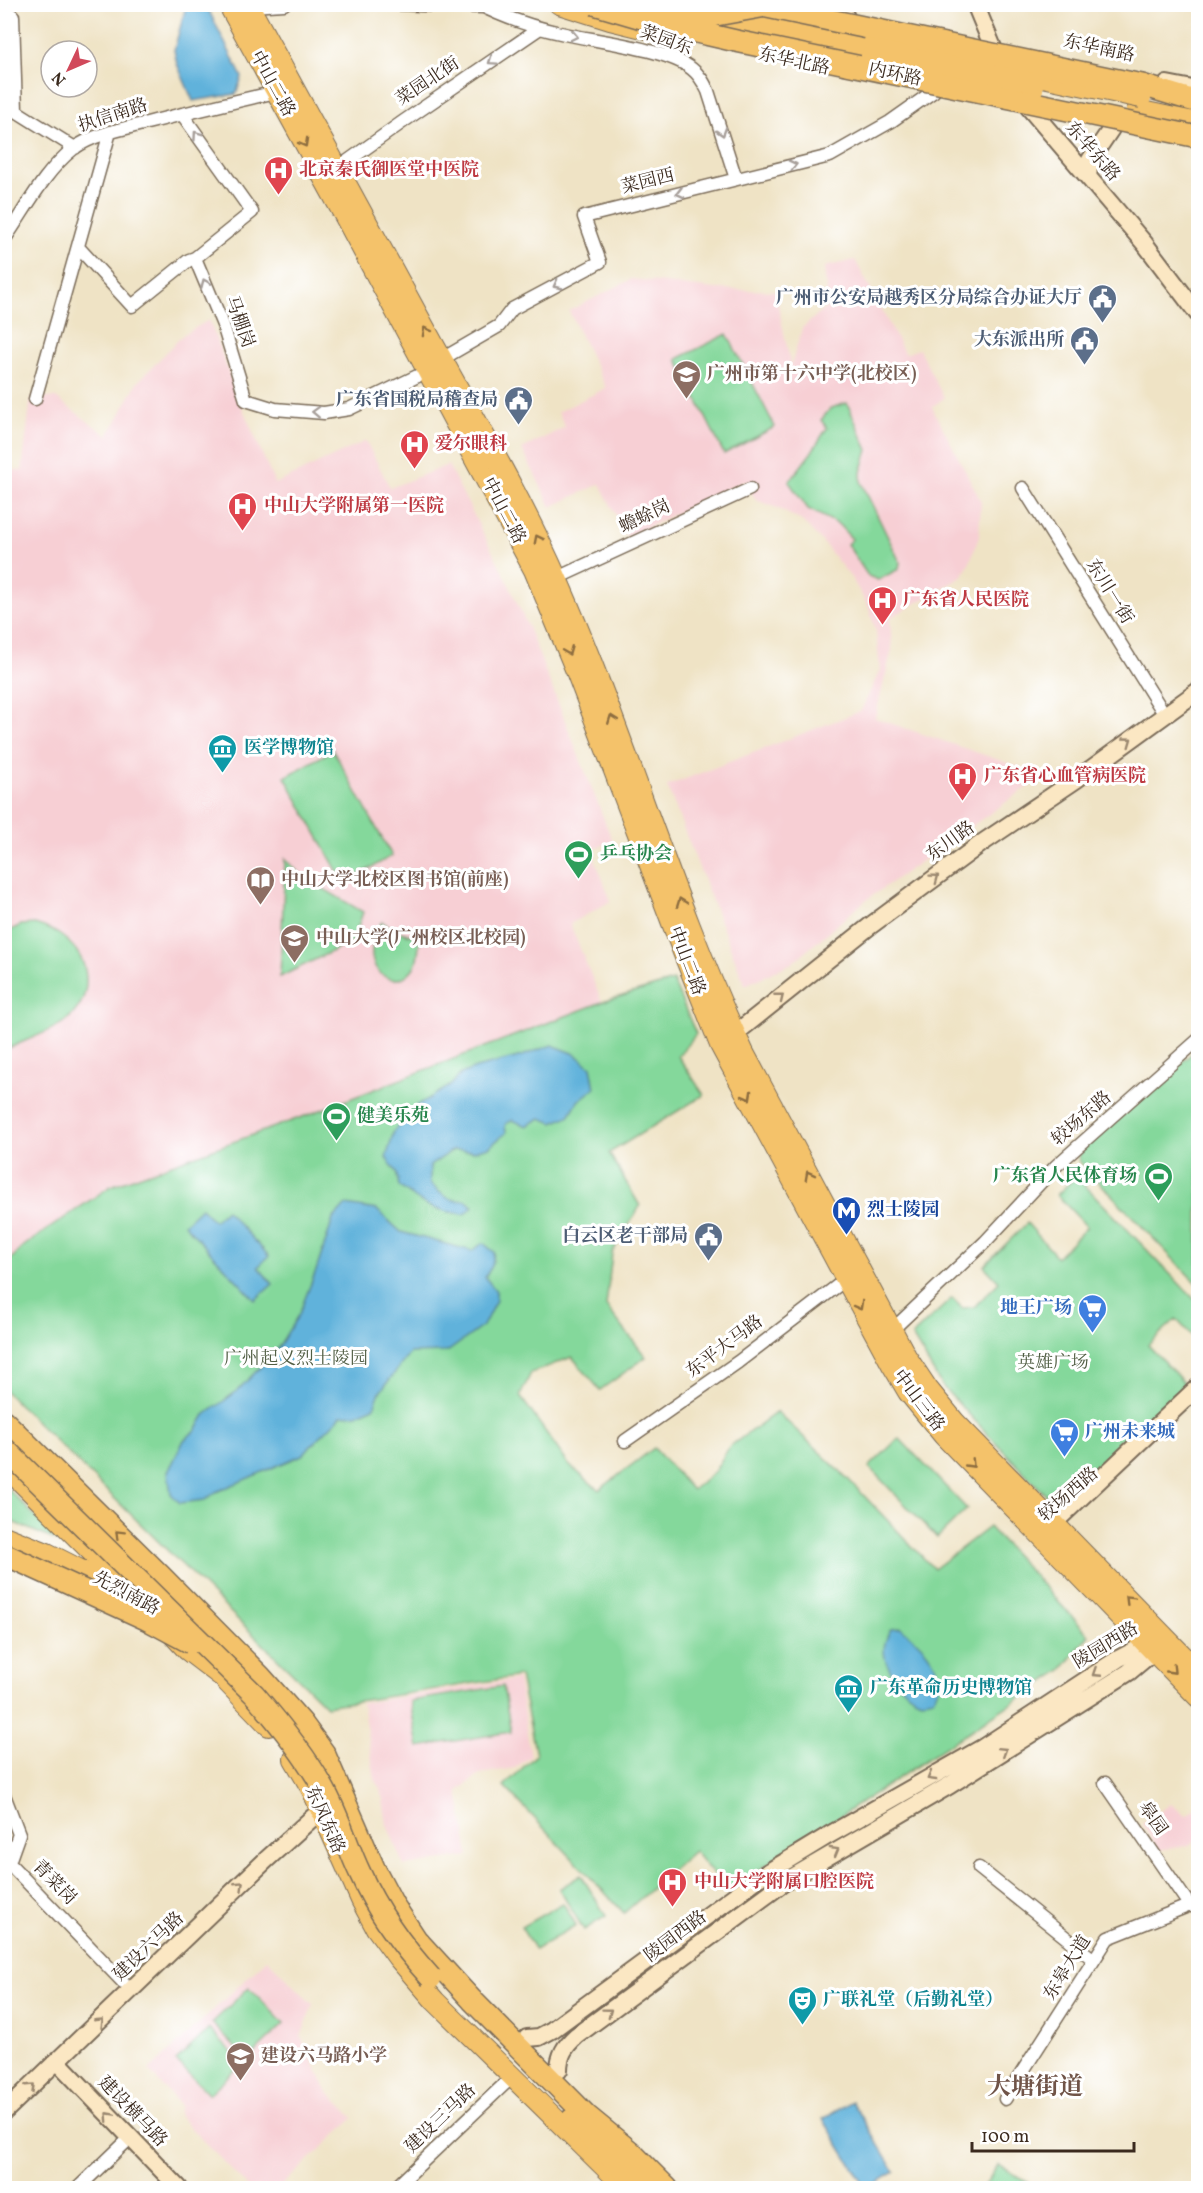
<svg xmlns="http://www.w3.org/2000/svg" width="1203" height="2193" font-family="Vollkorn,'Noto Serif SC',serif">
<rect width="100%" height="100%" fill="#fff"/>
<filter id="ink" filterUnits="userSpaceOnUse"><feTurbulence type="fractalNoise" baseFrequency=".0167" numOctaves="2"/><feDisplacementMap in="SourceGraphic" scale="12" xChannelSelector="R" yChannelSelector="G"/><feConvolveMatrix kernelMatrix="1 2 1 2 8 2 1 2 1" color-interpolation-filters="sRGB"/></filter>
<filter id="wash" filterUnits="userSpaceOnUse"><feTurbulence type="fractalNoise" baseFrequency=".008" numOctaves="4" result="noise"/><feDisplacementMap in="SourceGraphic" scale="24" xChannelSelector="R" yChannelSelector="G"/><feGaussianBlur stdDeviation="1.35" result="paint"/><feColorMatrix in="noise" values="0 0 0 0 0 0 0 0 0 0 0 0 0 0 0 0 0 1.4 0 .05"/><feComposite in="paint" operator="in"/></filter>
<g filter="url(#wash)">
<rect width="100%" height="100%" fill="#efe3c5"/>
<path fill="#f7cfd4" d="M855,260l50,94 14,-5 25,49 -12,9 49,94 -2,35 -9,26 -8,15 -72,41 2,31 -17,69 145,49 12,17 -166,116 -74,63 -47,22 -78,-199 194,-75 19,-41 -4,-39 -8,-25 -16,-27 -32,-40 -18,-18 -25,-13 -21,-8 -11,-19 -118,56 -27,-53 -49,23 -29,-58 43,-22 -7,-15 48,-24 -37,-77 63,-32 83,10 60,2 16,75 11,-38 26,-22 -4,-39z
M209,320l31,82 35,82 91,-43 24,47 58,-23 57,111 23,51 85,215 -22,7 20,52 -41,23 32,78 -297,114 -194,70 -86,59 -20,20 -1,-631 6,-6 -6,-1 1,-158 17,2 9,-74 25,1 52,38 29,-53 46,-48z
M518,1679l13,77 -16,12 -35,6 -22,17 11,65 -65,10 -17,-41 -6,-37 -6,-8 -13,-77z
M1171,1804l15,12 12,-10v33l-9,6 -30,5 -17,-26z
M267,1959l46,45 -12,33 26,54 27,27 -75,70h-30l-71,-73 2,-10 -31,-34z"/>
<path fill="#84d89b" stroke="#60815c" stroke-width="1.5" d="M727,334l48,93 -51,27 -47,-95z
M847,403l21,47 -7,22v10l39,80 -1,7 -21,11 -10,-4 -21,-32 5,-5 -14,-15 -30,-15 -19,-27 22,-29 16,-25 -6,-8 10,-12z
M333,750l59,106 -48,27 -59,-106z
M285,859l17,17 61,36 -10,29 -73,36z
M382,922l16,9 22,7c-2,10 -1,24 -8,32 -18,22 -46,1 -39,-25l-7,-5z
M35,924c10,3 21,7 29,14 29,23 30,62 0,84 -14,10 -43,20 -59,28v-117l16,-8z
M673,981l23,53 -18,22 26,39 -95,58 31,53 -28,47 -6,53 40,51 -46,33 -28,-33 -41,16 -11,23 49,69 30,25 55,-42 38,42 23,-19 14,-24 48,-35 71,67 86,90 55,-42 100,108 -27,35 -335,221 -33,-40 -70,62 -120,-127 32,-31 -16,-79 -194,30 -321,-315v-126l20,-20 86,-59 194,-70 297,-114z
M1198,1048v237l-119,-124v-9z
M1076,1176l122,127v39l-22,-23 -28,26 38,40 -128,123 -116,-122 -30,-50 40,-38 10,10 12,-1 25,-25 -15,-16 43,-43 30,34 30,-30 -30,-32z
M899,1438l68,71 -30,29 -68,-71z
M4,1486h1l57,57 -57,-24z
M503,1686l8,46 -93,15 -8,-46z
M581,1875l25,41 -22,14 -25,-41z
M563,1903l13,22 -41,25 -14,-23z
M249,1987l35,37 -37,36 -35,-37z
M209,2029l33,34 -33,31 -33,-33z
M998,2165l39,23h-54z"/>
<path fill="#60b2db" stroke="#4e6e7c" stroke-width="1.5" d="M195,5h11l36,72 -6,17 -43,7 -16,-37 -3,-14 12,-44z
M552,1045l21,8 18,14 4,21 -17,13 -9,15 -16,7 -12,-5 -14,8 -15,-6 -7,5 1,8 -17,14 -15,4 -21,-1 -23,16v17c10,11 21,20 36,17l7,7 -8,7c-32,-3 -41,-8 -66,-28l-3,-15 -10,-13 8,-27 22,-25 34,-20 11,-12 15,-6 46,-12z
M346,1205l31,5 24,22 71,19 11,-8 11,9 -2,14 -7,11 11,14v9l-13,26 -36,26 -37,1 -30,39 -6,15 -16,7 -16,1 -40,40 -86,37 -11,8 -25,3 -9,-9 -3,-22 16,-32 12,-10 9,-15 32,-24 39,-40 23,-37 18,-46 16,-49z
M201,1208l13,13 12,-11 43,46 -11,11 15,17 -18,16 -71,-76z
M901,1628c17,13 40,33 38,57 0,4 -4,9 -6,13 -5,1 -10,3 -14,1 -15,-4 -35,-33 -35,-48 0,-9 3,-15 7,-22z
M852,2101l43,71 -27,16h-2l-43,-69z"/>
</g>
<g filter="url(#ink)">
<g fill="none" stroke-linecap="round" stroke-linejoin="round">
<defs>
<path id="street" d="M391,4l93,3
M478,4c27,14 58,24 87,30 32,7 103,15 127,35 8,6 12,14 16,22l28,88
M249,6l35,-2
M4,9l9,7 3,95 59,37
M182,114l70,98 -57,46 28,67 23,75 29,9 49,4 25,-4 79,-38
M338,168l66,-47 136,-93
M4,240c22,-31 39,-67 69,-91 20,-15 50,-20 74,-26 43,-11 86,-21 129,-31
M78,247l54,59 57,-46 6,-2
M442,359l57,-33 13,-17 88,-47 -16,-45 246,-61 60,-34 44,-31
M35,399l75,-267
M1023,488l142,227
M557,578l193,-89
M892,1330l93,-88 71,-76 142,-126
M625,1441l113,-79 107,-82
M1105,1783l85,123
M4,1795l15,39 -10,28
M4,1858l119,124
M979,1868l115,92
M1005,2099l103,-161 90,-36
M78,2188l52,-50
M395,2188l117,-111"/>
<path id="secondary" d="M838,4l8,13
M975,4l24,58
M1167,84l31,6
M1020,97l125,147 53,70
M1088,177l2,-17 21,-31
M727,1040l143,-114 112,-83 95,-64 121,-88
M1048,1534l6,-11 144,-136
M527,2038l12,-1 13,-7 208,-153 69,-42 153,-87 136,-89 38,-20
M58,2062l121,126
M559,2070c0,-15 6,-24 17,-34l210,-155 164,-96 179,-113 25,-21 7,-9
M4,2112l263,-253 54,-49 6,-10"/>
<path id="primary" d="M228,4l117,213 189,353 42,101 107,281 37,93 172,320 16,27 35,43 255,262
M248,4c62,113 123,226 185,339 43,78 89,156 125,238 68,155 114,319 186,472l162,303 22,33 27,33 243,249
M559,4l51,16 45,11
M639,4l90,23 142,29
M694,4l180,37
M1137,110l61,13
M4,1465l137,136 46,49 34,26 48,50
M4,1536l43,17 77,39
M294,1759l18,31 49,110 15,28 22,30 37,43 191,187"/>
<path id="highway" d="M1142,85l56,17
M4,1421l156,154 101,102 41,46 22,30 50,115 19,36 23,35 56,61 115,116 44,36 36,36
M572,2119l70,69"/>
</defs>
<use href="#street" stroke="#7a6b58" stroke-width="15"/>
<use href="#secondary" stroke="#7a6b58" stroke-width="20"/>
<use href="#primary" stroke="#7a6b58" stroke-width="22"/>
<use href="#highway" stroke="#7a6b58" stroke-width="24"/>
<use href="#street" stroke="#fff" stroke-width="12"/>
<use href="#secondary" stroke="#fbe7c3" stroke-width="16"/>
<use href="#primary" stroke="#f4c26a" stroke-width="20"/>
<use href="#highway" stroke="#f4c26a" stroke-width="21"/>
<defs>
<path id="primary-bridge" d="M874,41l267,57
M871,56l162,33"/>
<path id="highway-bridge" d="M594,4l68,20 74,17 462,96
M753,4l389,81
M664,16l41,1 61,-11
M4,1448l250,246c26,30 51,61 70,95 15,27 23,57 36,84 18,40 42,73 71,105
M4,1554l142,65 45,24"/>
</defs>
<use href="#primary-bridge" stroke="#7a6b58" stroke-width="22" stroke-linecap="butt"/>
<use href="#highway-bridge" stroke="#7a6b58" stroke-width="24" stroke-linecap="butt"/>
<use href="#primary-bridge" stroke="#f4c26a" stroke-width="20"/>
<use href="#highway-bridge" stroke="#f4c26a" stroke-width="21"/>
</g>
<defs><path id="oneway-chevron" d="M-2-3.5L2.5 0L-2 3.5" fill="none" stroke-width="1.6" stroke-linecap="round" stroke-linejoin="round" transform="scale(1.5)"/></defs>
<g stroke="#a79f9a">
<use href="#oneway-chevron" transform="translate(574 36) rotate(12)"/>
<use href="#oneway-chevron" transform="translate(492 61) rotate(146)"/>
<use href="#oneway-chevron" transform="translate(722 132) rotate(73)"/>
<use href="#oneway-chevron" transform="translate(197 135) rotate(-125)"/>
<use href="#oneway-chevron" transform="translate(793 165) rotate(-14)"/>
<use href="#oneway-chevron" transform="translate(680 193) rotate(166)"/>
<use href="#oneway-chevron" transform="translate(205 283) rotate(-113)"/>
<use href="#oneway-chevron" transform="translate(557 285) rotate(152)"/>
<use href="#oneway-chevron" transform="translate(316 412) rotate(-178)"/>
</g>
<g stroke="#8e6e40">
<use href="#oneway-chevron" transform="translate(304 143) rotate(61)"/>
<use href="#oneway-chevron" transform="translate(426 331) rotate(-119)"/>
<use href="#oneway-chevron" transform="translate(538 539) rotate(-117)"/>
<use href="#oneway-chevron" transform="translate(568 651) rotate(68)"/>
<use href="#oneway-chevron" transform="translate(612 719) rotate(-111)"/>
<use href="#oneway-chevron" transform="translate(681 902) rotate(-111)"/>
<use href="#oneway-chevron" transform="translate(748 1096) rotate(61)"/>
<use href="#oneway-chevron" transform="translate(809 1175) rotate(-118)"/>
<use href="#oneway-chevron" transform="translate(859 1306) rotate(61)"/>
<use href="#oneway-chevron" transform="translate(971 1464) rotate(46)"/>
<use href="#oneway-chevron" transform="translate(119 1534) rotate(-135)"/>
<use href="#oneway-chevron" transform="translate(1129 1599) rotate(-135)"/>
<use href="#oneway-chevron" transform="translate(1172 1670) rotate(46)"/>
</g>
<g stroke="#9b8870">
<use href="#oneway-chevron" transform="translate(1128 741) rotate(-36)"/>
<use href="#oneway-chevron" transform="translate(935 878) rotate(-37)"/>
<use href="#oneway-chevron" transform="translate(780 997) rotate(-39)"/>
<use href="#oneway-chevron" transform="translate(1096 1673) rotate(147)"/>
<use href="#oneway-chevron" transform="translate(1003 1751) rotate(-32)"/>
<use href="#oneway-chevron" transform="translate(931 1777) rotate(150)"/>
<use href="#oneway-chevron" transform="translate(835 1851) rotate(-30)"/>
<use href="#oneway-chevron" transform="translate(240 1885) rotate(-44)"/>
<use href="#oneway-chevron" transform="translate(608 2012) rotate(-37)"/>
<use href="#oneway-chevron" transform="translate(100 2022) rotate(-44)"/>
<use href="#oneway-chevron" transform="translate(31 2087) rotate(-43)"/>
<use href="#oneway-chevron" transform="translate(109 2116) rotate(-133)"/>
</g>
</g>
<defs>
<symbol id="hospital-pin" viewBox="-11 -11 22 30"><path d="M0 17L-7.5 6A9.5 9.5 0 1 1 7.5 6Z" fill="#e0444e" stroke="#fff"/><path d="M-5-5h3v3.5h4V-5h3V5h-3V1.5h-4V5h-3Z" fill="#fff"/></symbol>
<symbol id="civic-pin" viewBox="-11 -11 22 30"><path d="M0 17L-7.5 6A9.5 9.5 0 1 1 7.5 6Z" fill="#5c6f8a" stroke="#fff"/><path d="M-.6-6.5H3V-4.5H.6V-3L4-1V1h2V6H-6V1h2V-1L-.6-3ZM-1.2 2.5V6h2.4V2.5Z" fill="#fff"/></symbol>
<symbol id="school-pin" viewBox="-11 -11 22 30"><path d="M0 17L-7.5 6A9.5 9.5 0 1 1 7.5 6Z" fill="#8d6e63" stroke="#fff"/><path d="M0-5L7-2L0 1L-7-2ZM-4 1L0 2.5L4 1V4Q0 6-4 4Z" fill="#fff"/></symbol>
<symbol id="museum-pin" viewBox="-11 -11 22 30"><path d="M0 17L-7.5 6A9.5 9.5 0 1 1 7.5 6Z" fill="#0f9aa8" stroke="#fff"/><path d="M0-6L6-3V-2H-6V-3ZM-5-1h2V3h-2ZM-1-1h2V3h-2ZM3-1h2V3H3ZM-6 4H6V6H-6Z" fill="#fff"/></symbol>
<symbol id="stadium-pin" viewBox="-11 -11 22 30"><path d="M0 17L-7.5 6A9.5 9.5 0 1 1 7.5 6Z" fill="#2e9e5b" stroke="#fff"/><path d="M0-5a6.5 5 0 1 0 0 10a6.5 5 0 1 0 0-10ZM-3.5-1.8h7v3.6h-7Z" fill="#fff"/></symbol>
<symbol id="library-pin" viewBox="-11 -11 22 30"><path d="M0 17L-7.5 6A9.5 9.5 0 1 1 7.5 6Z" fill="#8d6e63" stroke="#fff"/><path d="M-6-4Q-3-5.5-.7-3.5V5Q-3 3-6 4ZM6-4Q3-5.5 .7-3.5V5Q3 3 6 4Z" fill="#fff"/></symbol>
<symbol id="university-pin" viewBox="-11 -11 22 30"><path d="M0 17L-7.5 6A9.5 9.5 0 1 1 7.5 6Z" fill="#8d6e63" stroke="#fff"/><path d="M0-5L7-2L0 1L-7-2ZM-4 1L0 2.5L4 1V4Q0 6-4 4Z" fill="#fff"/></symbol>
<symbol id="metro-pin" viewBox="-11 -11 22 30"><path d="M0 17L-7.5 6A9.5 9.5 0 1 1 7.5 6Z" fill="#1a4fb4" stroke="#fff"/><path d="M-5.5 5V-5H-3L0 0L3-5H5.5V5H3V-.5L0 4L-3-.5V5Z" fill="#fff"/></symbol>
<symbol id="supermarket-pin" viewBox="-11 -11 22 30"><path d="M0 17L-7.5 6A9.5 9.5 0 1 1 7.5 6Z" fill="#3f7fe0" stroke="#fff"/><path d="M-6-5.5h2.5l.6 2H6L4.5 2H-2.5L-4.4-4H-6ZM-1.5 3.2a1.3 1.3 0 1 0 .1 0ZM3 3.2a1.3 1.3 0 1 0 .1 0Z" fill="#fff"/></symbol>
<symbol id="theatre-pin" viewBox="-11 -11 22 30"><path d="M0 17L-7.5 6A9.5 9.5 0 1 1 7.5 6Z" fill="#0f9aa8" stroke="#fff"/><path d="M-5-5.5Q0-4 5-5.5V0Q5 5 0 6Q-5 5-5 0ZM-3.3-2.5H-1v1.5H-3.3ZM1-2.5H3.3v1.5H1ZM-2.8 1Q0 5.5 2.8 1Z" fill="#fff"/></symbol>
</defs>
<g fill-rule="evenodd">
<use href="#hospital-pin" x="262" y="154" width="33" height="45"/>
<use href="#civic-pin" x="1086" y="282" width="33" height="45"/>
<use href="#civic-pin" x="1068" y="324" width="33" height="45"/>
<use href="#school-pin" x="670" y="358" width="33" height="45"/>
<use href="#civic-pin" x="502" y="384" width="33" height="45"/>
<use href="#hospital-pin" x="398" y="428" width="33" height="45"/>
<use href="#hospital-pin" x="226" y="490" width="33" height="45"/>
<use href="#hospital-pin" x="866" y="584" width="33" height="45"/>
<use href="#museum-pin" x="206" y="732" width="33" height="45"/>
<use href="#hospital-pin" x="946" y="760" width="33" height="45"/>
<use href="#stadium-pin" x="562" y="838" width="33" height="45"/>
<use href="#library-pin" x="244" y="864" width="33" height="45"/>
<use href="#university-pin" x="278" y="922" width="33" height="45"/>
<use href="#stadium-pin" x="320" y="1100" width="33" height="45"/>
<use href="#stadium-pin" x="1142" y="1160" width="33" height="45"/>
<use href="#metro-pin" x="830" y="1194" width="33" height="45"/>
<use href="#civic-pin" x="692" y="1220" width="33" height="45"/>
<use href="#supermarket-pin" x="1076" y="1292" width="33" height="45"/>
<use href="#supermarket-pin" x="1048" y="1416" width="33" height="45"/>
<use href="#museum-pin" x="832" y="1672" width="33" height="45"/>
<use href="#hospital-pin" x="656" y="1866" width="33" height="45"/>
<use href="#theatre-pin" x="786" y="1984" width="33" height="45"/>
<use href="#school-pin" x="224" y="2040" width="33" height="45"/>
</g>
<g text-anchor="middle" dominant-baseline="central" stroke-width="6" stroke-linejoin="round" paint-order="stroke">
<g font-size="18" fill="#3b2a1e" stroke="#fff">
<text transform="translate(666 41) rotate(20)">菜园东</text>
<text transform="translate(1099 49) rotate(12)">东华南路</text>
<text transform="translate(794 62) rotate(12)">东华北路</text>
<text transform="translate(895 75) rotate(12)">内环路</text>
<text transform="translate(428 82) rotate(-34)">菜园北街</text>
<text transform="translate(272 84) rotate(61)">中山二路</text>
<text transform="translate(113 116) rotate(-18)">执信南路</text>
<text transform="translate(1092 152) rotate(49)">东华东路</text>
<text transform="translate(648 182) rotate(-14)">菜园西</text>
<text transform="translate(239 322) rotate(70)">马棚岗</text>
<text transform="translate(503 511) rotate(62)">中山二路</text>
<text transform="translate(645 517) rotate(-25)">蟾蜍岗</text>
<text transform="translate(1109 592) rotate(58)">东川一街</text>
<text transform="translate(951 842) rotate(-36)">东川路</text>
<text transform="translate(686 961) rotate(69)">中山二路</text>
<text transform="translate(1082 1119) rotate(-41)">较场东路</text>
<text transform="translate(725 1347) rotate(-37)">东平大马路</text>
<text transform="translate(918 1401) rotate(53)">中山三路</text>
<text transform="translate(1069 1495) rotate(-41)">较场西路</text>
<text transform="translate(126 1594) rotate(28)">先烈南路</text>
<text transform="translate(1106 1646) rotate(-31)">陵园西路</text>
<text transform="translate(1152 1819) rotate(55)">皋园</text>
<text transform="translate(324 1820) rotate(66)">东风东路</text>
<text transform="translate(54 1883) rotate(46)">青菜岗</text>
<text transform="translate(676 1937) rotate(-37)">陵园西路</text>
<text transform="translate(149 1947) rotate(-44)">建设六马路</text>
<text transform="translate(1068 1968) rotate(-58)">东皋大道</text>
<text transform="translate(132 2112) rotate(46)">建设横马路</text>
<text transform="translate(441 2119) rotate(-44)">建设三马路</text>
</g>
<g font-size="18" font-weight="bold" fill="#be3a42" stroke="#fff" text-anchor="start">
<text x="299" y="170">北京秦氏御医堂中医院</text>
<text x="435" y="444">爱尔眼科</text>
<text x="264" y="506">中山大学附属第一医院</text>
<text x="903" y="600">广东省人民医院</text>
<text x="984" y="776">广东省心血管病医院</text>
<text x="694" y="1882">中山大学附属口腔医院</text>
</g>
<g font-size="18" font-weight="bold" fill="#4e5e75" stroke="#fff" text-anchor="end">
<text x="1082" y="298">广州市公安局越秀区分局综合办证大厅</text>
<text x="1064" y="340">大东派出所</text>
<text x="498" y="400">广东省国税局稽查局</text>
<text x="688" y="1236">白云区老干部局</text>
</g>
<g font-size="18" font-weight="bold" fill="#785e54" stroke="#fff" text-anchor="start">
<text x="707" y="374">广州市第十六中学(北校区)</text>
<text x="281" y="880">中山大学北校区图书馆(前座)</text>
<text x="316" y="938">中山大学(广州校区北校园)</text>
<text x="261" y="2056">建设六马路小学</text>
</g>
<g font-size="18" font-weight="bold" fill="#0d838f" stroke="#fff" text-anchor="start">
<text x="244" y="748">医学博物馆</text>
<text x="870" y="1688">广东革命历史博物馆</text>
<text x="823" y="2000">广联礼堂（后勤礼堂）</text>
</g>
<g font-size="18" font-weight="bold" fill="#27864d" stroke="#fff" text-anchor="start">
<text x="600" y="854">乒乓协会</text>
<text x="357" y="1116">健美乐苑</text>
<text x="1137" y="1176" text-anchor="end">广东省人民体育场</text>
</g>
<g font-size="18" font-weight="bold" fill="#164399" stroke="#fff" text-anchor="start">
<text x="867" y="1210">烈士陵园</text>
</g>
<g font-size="18" font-weight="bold" fill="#366cbe" stroke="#fff" text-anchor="end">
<text x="1072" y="1308">地王广场</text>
<text x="1085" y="1432" text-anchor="start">广州未来城</text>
</g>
<g font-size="18" fill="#515e44" stroke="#fff">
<text x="296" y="1359">广州起义烈士陵园</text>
<text x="1053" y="1363">英雄广场</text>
</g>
<g font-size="24" font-weight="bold" fill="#705448" stroke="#fff">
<text x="1035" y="2088">大塘街道</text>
</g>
</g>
<rect width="1203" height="2193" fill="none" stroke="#fff" stroke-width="24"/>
<g transform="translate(69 69) rotate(226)"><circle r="28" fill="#ffffff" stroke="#b1aaa5" stroke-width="1.5"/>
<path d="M0-4.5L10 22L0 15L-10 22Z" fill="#d1495b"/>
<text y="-9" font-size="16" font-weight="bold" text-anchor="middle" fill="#3b2a1e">N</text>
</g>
<path d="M972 2142v9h162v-9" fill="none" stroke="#3b2a1e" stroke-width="3"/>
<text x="981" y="2142" font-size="18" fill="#3b2a1e" stroke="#ffffff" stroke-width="4.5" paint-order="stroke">100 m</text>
</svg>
